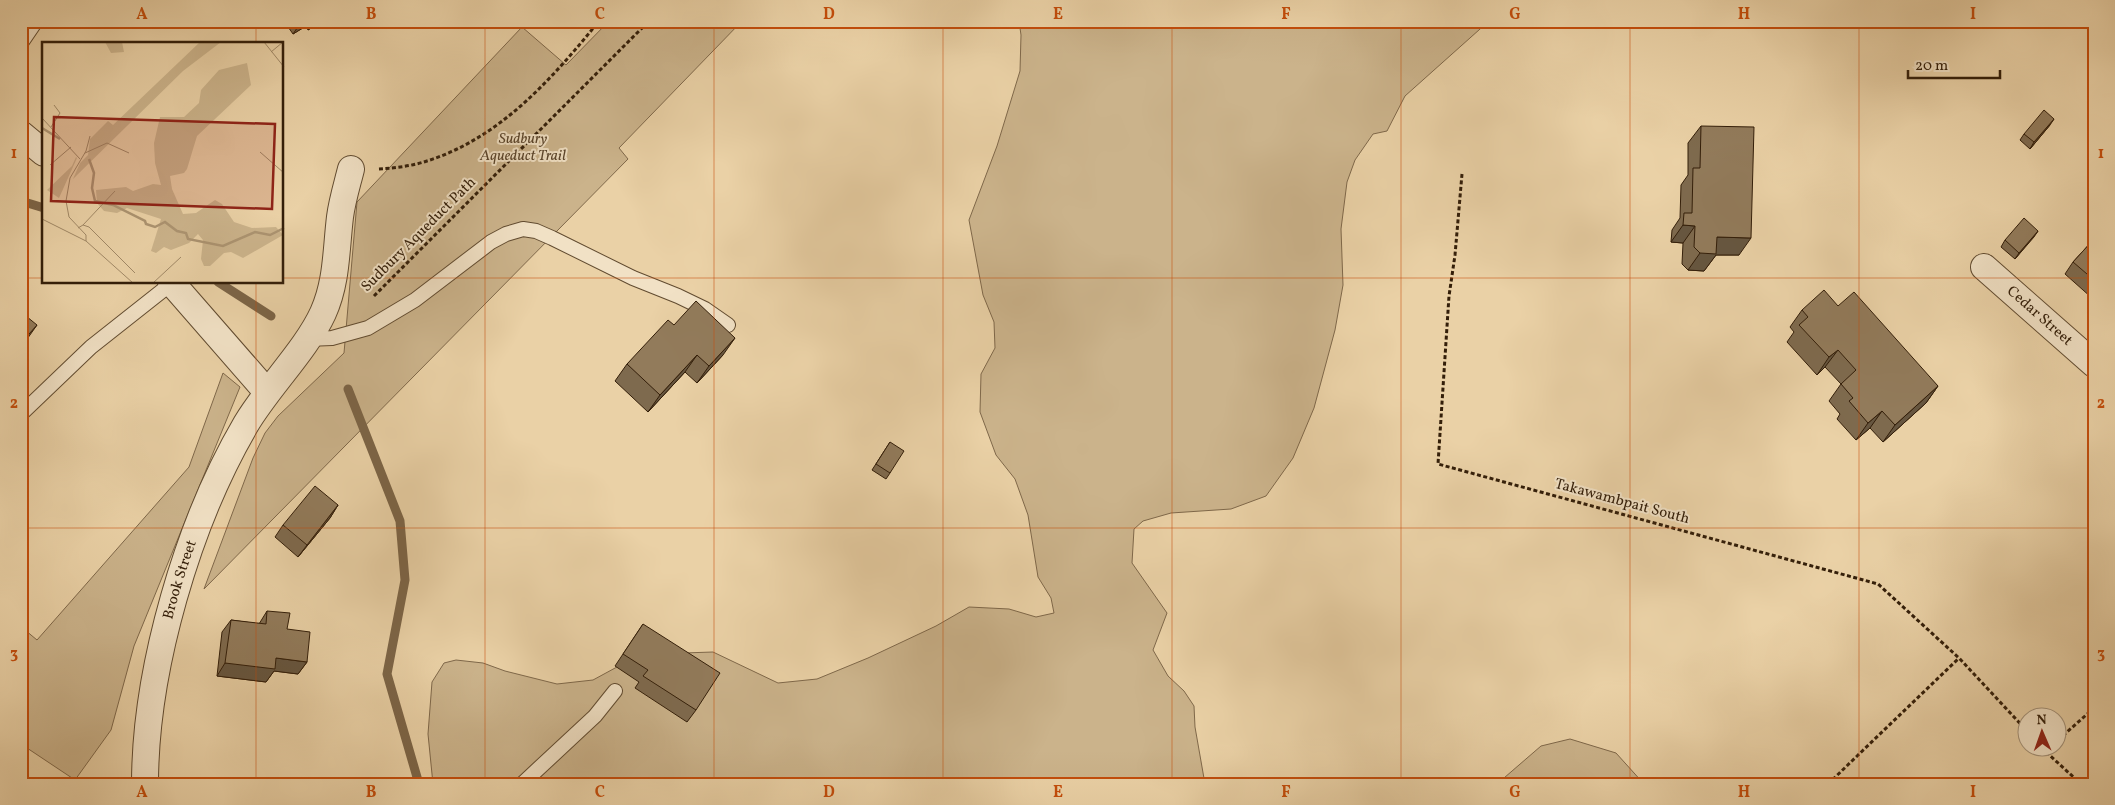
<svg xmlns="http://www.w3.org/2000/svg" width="2115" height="805" font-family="Vollkorn,serif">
<rect width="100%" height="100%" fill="#ead1a6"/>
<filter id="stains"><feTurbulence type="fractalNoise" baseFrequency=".004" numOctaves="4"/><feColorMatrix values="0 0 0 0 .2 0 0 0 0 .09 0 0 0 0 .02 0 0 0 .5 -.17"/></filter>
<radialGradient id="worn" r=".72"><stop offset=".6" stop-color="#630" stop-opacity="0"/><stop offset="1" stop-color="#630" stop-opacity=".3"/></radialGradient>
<path fill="#cbb38b" stroke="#7f684a" d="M609,21h133l-123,127 9,11 -424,430 49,-131 12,-25 13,-17 66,-63 13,-151 165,-175 44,38z
M1019,21h470l-84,75 -18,35 -14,3 -18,26 -8,22 -6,47 2,56 -8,45 -21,78 -21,50 -27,38 -35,13 -60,4 -28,8 -9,8 -2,34 35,50 -14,37 15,26 16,15 10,15 1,21 10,57h-772l-5,-50 4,-52 12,-19 12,-3 27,3 22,8 52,13 36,-4 35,-19 55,-8 30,-1 65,31 39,-4 51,-21 68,-32 33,-19 40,2 27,8 18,-4 -3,-15 -13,-21 -10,-62 -13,-36 -19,-24 -16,-43 1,-38 14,-26 -1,-26 -11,-27 -14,-75 28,-74 23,-75 1,-36z
M223,373l17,14 -106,259 -23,84 -36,50 -54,-36v-109l4,-5 12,10 152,-173z
M1570,739l46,14 28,31h-147l44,-38z"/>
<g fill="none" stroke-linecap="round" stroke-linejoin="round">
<path stroke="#7c6547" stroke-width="9" d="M21,201l23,7
M218,282l53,34
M348,389l52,132 5,59 -18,94 32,110"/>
<defs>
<path id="lane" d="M21,43l15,-22
M307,339l25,-1 36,-10 47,-28 76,-58 15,-8 17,-5 13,2 16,7 81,40 45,18 27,13 23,16
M21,414l70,-67 81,-64
M522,784l73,-68 20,-25"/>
<g id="street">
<path d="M21,134l23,19"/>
<path id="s1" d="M1984,267l110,97"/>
<path d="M171,282l96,110"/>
<path id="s2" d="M145,784c0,-115 43,-261 101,-360 22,-37 60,-74 77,-111 14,-31 13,-63 17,-96 2,-16 7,-32 11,-48"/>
</g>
</defs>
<use href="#lane" stroke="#614b30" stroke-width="16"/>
<use href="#street" stroke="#614b30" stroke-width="28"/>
<path stroke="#331e09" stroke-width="3" stroke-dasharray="4 2.5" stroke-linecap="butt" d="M379,169c16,-1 33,-3 48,-8 73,-23 125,-82 172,-140
M1462,174l-7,81 -6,41 -11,168 440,120 81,74 69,74
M374,296l275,-275
M2058,740l36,-32
M2041,748l4,3
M2049,748l-4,3 36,33
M1828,784l131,-126"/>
<use href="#lane" stroke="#f1e1c5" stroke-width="14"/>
<use href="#street" stroke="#f1e1c5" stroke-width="26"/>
</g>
<path fill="#7e6a4e" stroke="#331e09" d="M284,21h38l-14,9 -2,-4 -13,8z
M2050,125l-20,24 -10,-9 4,-6z
M1701,126l38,129h-23l-12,16 -16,-1 -6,-6 1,-21 -12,-1 1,-12 8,-12 1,-33 7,-10v-32z
M2038,231l-23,28 -14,-12 4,-7z
M2094,239v58l-2,1 -27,-24 8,-12z
M1838,306l100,80 -12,17 -43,39 -13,-14 -14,12 -19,-21 3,-5 -11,-13 12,-17 -16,-17 -8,8 -30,-33 7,-10 -4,-5 12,-17z
M674,325l49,30 -26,28 -12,-11 -37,40 -33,-31 12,-17z
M890,442v31l-4,6 -14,-9z
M338,505l-8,13 -32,39 -23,-20 8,-12z
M267,611l20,18 20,33 -9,12 -24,-3 -8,11 -49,-6 5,-44 9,-12 28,4z
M643,624l53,86 -9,12 -52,-34 4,-6 -24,-16z"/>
<path fill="#665640" stroke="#331e09" d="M302,21h7l-3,5 -13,8z
M315,21h7l-14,9z
M2054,119l-4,6 -20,24 4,-7z
M1683,225l12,1 -12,17 -12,-1z
M2038,231l-4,6 -19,22 4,-6z
M1717,237l34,1 -12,17h-23l-12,16 -16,-1 12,-17z
M37,325l-12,17 -4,4v-3z
M735,338l-12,17 -26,28 12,-17z
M1838,350l-13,17 -8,8 12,-18z
M697,355l-12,17 -37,40 12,-17z
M1938,386l-12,17 -43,39 12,-17z
M1882,411l-12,17 -14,12 12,-17z
M338,505l-8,13 -32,39 9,-12z
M276,658l31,4 -9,12 -24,-3 -8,11 -49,-6 8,-13z"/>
<path fill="#927b5b" stroke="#331e09" d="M2044,110l10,9 -20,23 -10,-8z
M1701,126l53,1 -3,111 -34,-1 -1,17 -16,-1 -6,-6 1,-21 -12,-1 1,-12h8l1,-45h7z
M2024,218l14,13 -19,22 -14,-13z
M2094,239v41l-21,-18z
M1824,290l14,16 16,-14 84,94 -43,39 -13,-14 -14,12 -19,-22 4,-3 -12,-14 15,-14 -18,-20 -9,7 -30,-32 9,-8 -6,-7z
M696,301l39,37 -26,28 -12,-11 -37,40 -33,-31 41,-44 6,5z
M21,312l16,13 -16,18z
M890,442l14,9 -14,22 -14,-9z
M315,486l23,19 -31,40 -24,-20z
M267,611l23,2 -3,16 23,3 -3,30 -31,-4 -1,11 -50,-6 6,-43 35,4z
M643,624l77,49 -24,37 -53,-34 5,-6 -25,-16z"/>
<path fill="none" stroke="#c44d0b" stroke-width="1" stroke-opacity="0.55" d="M256,21v23M485,21v763M714,21v763M943,21v763M1172,21v763M1401,21v763M1630,21v763M1859,21v763M21,278h23M282,278h1812M256,282v502M21,528h2073"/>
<g text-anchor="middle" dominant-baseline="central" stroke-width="4" stroke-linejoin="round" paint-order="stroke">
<g font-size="15" font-style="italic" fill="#59432a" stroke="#f1e1c5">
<text x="523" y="139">Sudbury<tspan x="523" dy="17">Aqueduct Trail</tspan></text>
</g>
<g font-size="15" fill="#331e09" stroke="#f1e1c5">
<text transform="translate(419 235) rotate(-45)">Sudbury Aqueduct Path</text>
<text stroke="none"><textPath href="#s1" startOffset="74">Cedar Street</textPath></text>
<text transform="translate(1622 502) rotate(15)">Takawambpait South</text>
<text stroke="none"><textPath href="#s2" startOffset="208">Brook Street</textPath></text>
</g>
</g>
<g transform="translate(42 42)">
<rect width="241" height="241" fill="#ead1a6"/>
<path d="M63,0h17l2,10 -13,1zM158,0h21l-38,29 -110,108 7,-16 8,-8 2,-16 18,-18 5,4zM205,21l4,22 -54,51 -10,33 -3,4 -14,3 2,13 11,25 13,-1 19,-13 7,4 12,18 18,6 24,-1 7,8 -40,23 -12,-6 -7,1 -14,13h-6l-3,-7 2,-19 -5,-6 -9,9 -18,7 -7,-3 -8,6 -5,-2 10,-32 -34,-11 -10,5 -13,-2 -7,-8 -1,-13 30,-3 7,4 20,-7 8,1 -6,-22 -1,-20 6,-26h24l15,-14 2,-13 18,-20zM34,115l1,1 -18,40 -12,-8 25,-24z" fill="#cbb38b"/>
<path fill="none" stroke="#ac9471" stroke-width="2.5" d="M0,86l18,11M47,117l5,14 -2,15 3,13 18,4 32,16 1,3 9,3 10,-5 12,9 9,2 2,6 35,7 32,-14 15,3 14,-7"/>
<path fill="none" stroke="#a18967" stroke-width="1" d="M222,0l20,25M229,10l12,-10M0,76l38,41M9,85l9,-14 -6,-8M218,110l24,21M43,111l22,-10 22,10M8,123l21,-18M0,177l44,22 47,42M41,183l32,-34M36,186l5,-3 6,2 46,46M44,199v-6l-17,-18 -3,-16 4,-23 16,-27 4,-15M111,241l28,-26"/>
<path fill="#8f2418" fill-opacity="0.15" stroke="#8f2418" stroke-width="2.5" d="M12,75l221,7 -3,85 -221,-8z"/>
<rect width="241" height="241" fill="none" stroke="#331e09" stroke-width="2.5"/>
</g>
<rect width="2115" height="805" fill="none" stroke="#ead1a6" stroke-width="55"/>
<g transform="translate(2042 732) rotate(358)"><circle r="24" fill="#f1e1c5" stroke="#a5937a"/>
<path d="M0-4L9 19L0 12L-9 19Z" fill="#8f2418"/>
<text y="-8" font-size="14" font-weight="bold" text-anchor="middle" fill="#331e09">N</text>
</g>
<path d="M1908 70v8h92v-8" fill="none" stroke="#331e09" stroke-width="2.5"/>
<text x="1915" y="70" font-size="15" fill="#331e09" stroke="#f1e1c5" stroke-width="4" paint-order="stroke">20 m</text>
<rect x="28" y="28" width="2060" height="750" fill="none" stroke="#c44d0b" stroke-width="2"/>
<g font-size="16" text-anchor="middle" font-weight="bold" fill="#c44d0b">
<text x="142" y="19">A</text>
<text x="371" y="19">B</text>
<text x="600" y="19">C</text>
<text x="829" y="19">D</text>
<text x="1058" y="19">E</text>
<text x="1286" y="19">F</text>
<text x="1515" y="19">G</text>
<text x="1744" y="19">H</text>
<text x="1973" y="19">I</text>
<text x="14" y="158">1</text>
<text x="2101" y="158">1</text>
<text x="14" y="408">2</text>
<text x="2101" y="408">2</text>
<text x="14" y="658">3</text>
<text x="2101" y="658">3</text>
<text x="142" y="797">A</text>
<text x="371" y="797">B</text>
<text x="600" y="797">C</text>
<text x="829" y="797">D</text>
<text x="1058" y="797">E</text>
<text x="1286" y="797">F</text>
<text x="1515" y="797">G</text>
<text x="1744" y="797">H</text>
<text x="1973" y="797">I</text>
</g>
<rect width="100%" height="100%" filter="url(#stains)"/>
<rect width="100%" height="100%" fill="url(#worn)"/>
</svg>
